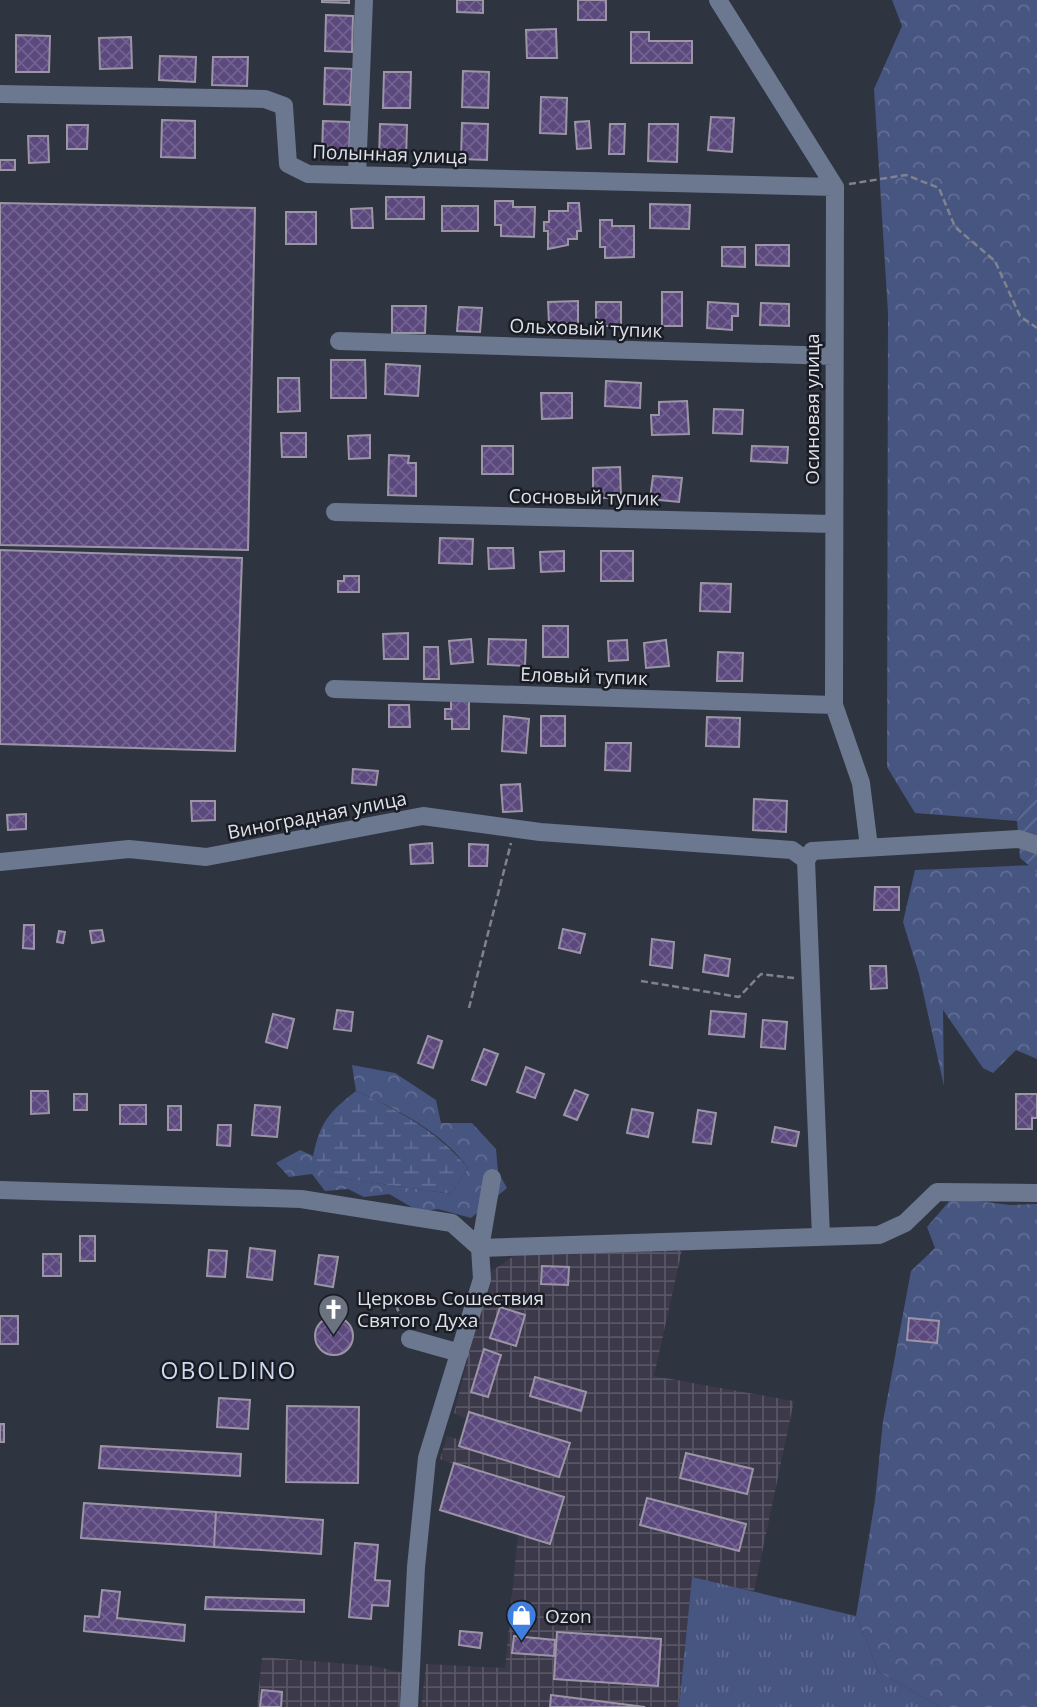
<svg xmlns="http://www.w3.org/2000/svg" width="1037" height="1707" font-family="'Open Sans',sans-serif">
<defs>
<pattern id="industrial-grid" width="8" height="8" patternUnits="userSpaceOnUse" patternTransform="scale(1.75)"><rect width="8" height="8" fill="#3c394a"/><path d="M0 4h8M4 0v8" fill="none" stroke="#585564"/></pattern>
<pattern id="grass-tufts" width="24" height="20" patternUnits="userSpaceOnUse" patternTransform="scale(1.75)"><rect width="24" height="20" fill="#475581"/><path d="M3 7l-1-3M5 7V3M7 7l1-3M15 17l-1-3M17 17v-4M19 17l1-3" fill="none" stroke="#616d93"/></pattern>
<pattern id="forest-crowns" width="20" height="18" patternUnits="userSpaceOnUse" patternTransform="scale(1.75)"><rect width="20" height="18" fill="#475581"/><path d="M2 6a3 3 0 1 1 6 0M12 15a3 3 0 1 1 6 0" fill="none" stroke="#616d93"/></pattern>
<pattern id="wetland-marsh" width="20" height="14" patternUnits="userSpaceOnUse" patternTransform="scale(1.75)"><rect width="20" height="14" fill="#475581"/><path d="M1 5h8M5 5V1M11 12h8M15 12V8" fill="none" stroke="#616d93"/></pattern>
<pattern id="garden-furrows" width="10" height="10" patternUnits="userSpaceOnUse" patternTransform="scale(1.75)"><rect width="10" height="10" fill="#475581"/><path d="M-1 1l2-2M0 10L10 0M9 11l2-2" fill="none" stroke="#616d93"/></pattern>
<pattern id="building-cross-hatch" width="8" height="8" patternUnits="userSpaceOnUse" patternTransform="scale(1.75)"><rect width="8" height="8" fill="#5b487d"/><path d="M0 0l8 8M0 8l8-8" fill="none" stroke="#726290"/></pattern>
</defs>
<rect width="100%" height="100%" fill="#2f3441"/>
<path fill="url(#industrial-grid)" d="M682,1250l-28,126 140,25 -40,190 -62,-13 -13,129h-258l5,-43 79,4 13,-134 -78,-24 14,-46 -14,-5 7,-23 14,4 6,-21 -13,-6 36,-141 27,-18z
M262,1657l112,9 39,9 -4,32h-152z"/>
<path fill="url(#grass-tufts)" d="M692,1577l164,39 23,56 62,35h-262z"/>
<path fill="url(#forest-crowns)" d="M892,0h145v780l-20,41 -102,-8 -28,-46 1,-454 -14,-224 28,-63z
M1037,865v194l-21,-9 -23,23 -10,-5 -40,-58 1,76 -25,-112 -16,-52 12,-52z
M352,1065l43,8 41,27 5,23h31l24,26 2,23 9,16 -36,30 -33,-9 -18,3 -31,-18 -25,3 -16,-8 -23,2 -13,-17 -23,3 -13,-14 24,-13 13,6 15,20 123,18 17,-26c-27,-37 -70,-58 -112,-77z
M952,1198l58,7 27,-1v503h-96l-62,-35 -23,-56 19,-116 8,-79 28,-150 24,-23 -8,-21z"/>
<path fill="url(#wetland-marsh)" d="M356,1091c44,20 81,40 112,77l-17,26 -124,-18 -14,-20c7,-34 16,-44 43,-65z"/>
<path fill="url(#garden-furrows)" d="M1037,780v92l-17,-14 -3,-37z"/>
<path fill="url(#building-cross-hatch)" stroke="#9b95a6" stroke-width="2" d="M322,0h27v3l-27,-1z
M457,0h26v13l-26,-1z
M578,0h28v20h-28z
M326,15l27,1 -1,36 -27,-1z
M556,29l1,29h-30l-1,-28z
M631,32h18v9h43v22h-61z
M16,35l34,1 -1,36h-33z
M131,37l1,31 -32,1 -1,-31z
M160,56l36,1 -1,25 -36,-2z
M213,57h35l-1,29 -35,-1z
M325,68l27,1 -2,36 -26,-1z
M463,71l26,1 -1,36 -26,-1z
M384,72h27l-1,36h-27z
M541,97l26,1 -1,36 -26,-1z
M711,117l23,1 -2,34 -24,-2z
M162,120l33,1v37l-34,-1z
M323,121l27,1 -1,36 -27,-1z
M589,121l2,27 -14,1 -2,-27z
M462,123l26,1 -1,36 -26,-1z
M380,124l27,1 -1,36 -27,-1z
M610,124h15l-1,30h-15z
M649,124h29l-1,38 -29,-1z
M67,125h21l-1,24h-20z
M28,136h20l1,26 -20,1z
M0,160h15v10h-15z
M386,197h38v22h-38z
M495,201h18v6h22l-1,30 -33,-1v-11h-6z
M0,203l255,5 -7,342 -248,-5z
M568,203h11l2,28h-4v8h-9v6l-20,4v-18h-4v-9h5v-11h19z
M650,204l40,1 -1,24 -39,-1z
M442,206h36v25h-36z
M372,208l1,20h-21l-1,-19z
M286,212h30v32h-30z
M600,220h12v6h22v31l-29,1v-11h-5z
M756,245h33v21l-33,-1z
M722,247h23v20l-23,-1z
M662,292h20v34h-20z
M578,301v22l-29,1 -1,-22z
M596,302h25v24h-25z
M708,302l30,2v12h-6v14l-25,-2z
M761,303l28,1v22l-29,-1z
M392,306h34l-1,27h-33z
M459,307l23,1 -2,24 -23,-1z
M331,360h34l1,38h-35z
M386,364l34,2 -2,30 -33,-2z
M278,378h21l1,33 -22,1z
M606,381l35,2 -1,25 -35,-2z
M541,393h31v25l-30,1z
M687,401l2,33 -37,1 -1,-20h8v-13z
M714,409l29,1 -1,24 -29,-1z
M281,433h25v24h-24z
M370,435v23l-21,1 -1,-23z
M482,446h31v28h-31z
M752,446l36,1 -1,16 -36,-2z
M389,455l20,1 -1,7h8v33l-28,-1z
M620,467l1,31h-28v-30z
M653,476l29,2 -3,24 -29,-3z
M440,538l33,1 -1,25 -33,-1z
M488,548h25l1,20 -25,1z
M0,550l242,8 -7,193 -235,-7z
M564,551v20l-23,1 -1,-20z
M601,551h32v30h-32z
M344,576h15v16h-21v-11h6z
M701,583l30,1 -1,28 -30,-1z
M543,626h25v31h-25z
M408,633v26h-24l-1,-25z
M471,639l2,23 -22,2 -2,-23z
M489,639l37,1 -1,26 -37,-2z
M627,640l1,20 -19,1 -1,-20z
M666,640l3,26 -23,2 -2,-25z
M424,647h14l1,32h-15z
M718,652l25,1 -1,28h-25z
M451,701h18v28h-17v-10h-7v-10h6z
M389,705h20l1,22h-21z
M504,716l25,3 -3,34 -24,-2z
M541,716h24v30h-24z
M707,717l33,1 -1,29 -33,-1z
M606,743h25l-1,28 -25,-1z
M353,769l25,2 -2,14 -24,-2z
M520,784l2,27 -19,1 -2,-27z
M754,799l33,2 -1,31 -33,-2z
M191,801h24v19l-23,1z
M26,814v15l-18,1 -1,-15z
M432,843l1,20 -22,1 -1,-19z
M469,844l19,1 -1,21h-18z
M875,887h24v23h-25z
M24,925h10v24l-11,-1z
M563,929l22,5 -5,19 -21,-5z
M102,930l2,11 -12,2 -2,-12z
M59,931l6,1 -2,11 -6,-1z
M652,939l22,3 -2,26 -22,-3z
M705,955l25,4 -2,17 -25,-4z
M870,966h16l1,22 -16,1z
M337,1010l16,2 -2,19 -17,-2z
M711,1011l35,3 -2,23 -35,-3z
M273,1014l21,5 -7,29 -21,-6z
M763,1020l24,2 -2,27 -24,-2z
M428,1036l14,5 -9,27 -15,-5z
M484,1049l14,5 -12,31 -14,-5z
M526,1067l18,7 -9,24 -18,-6z
M575,1090l13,5 -11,25 -13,-5z
M31,1091h17l1,22 -18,1z
M74,1094h13v16h-13z
M1016,1094h21v24h-5v11h-16z
M120,1105h26v19h-26z
M255,1105l25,2 -3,30 -25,-2z
M168,1106h13v24h-13z
M632,1109l21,4 -5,24 -21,-4z
M698,1110l18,3 -5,31 -18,-2z
M218,1125h13l-1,21 -13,-1z
M775,1127l24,5 -3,14 -24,-4z
M80,1236h15v25h-15z
M250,1248l25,3 -3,29 -25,-3z
M209,1250l18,1 -2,26 -18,-1z
M43,1254h18v22h-18z
M319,1255l19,2 -5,30 -18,-3z
M542,1266l27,1 -1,18 -27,-1z
M500,1307l25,8 -9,31 -26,-8z
M0,1316h18v28h-18z
M315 1336a19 19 0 1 1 38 0a19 19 0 1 1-38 0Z
M909,1318l30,3 -2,22 -30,-3z
M484,1349l17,6 -13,42 -17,-5z
M535,1377l51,15 -5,19 -51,-15z
M219,1398l31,2 -2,29 -31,-2z
M287,1406l72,1 -1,76 -72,-1z
M469,1412l101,31 -11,34 -100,-31z
M0,1424h4v18h-4z
M101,1446l140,8 -1,22 -141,-8z
M686,1453l67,16 -6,25 -67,-16z
M454,1463l110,34 -14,47 -110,-34z
M647,1498l99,26 -7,27 -99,-26z
M84,1503l132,9 -2,35 -133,-9z
M216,1512l107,8 -2,34 -107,-7z
M355,1543l23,2 -3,35 15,1 -2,25 -16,-1 -1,14 -22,-2z
M102,1590l18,2 -3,26 68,7 -1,16 -100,-10 1,-15 14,1z
M206,1597l98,3v12l-99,-3z
M460,1631l22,2 -2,15 -21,-3z
M557,1632l104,7 -3,47 -104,-7z
M514,1636l41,4 -1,16 -42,-3z
M262,1690l20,2 -1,15h-21z
M551,1695l94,12h-95z"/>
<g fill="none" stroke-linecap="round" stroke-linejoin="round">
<path stroke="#7f838f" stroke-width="2.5" stroke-dasharray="7 3.5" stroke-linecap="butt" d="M849,184l57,-9 33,13 16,39 40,34 25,55 17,12
M641,981l98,16 22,-23 33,4
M469,1008l42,-165
M392,1295l11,28"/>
<path stroke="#6b788f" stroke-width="18" d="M718,0l117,187 -1,518 27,78 8,64
M0,94l265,5 19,7 4,58 20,10 527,13
M357,175l7,-175
M339,341l494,15
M335,512l497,12
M334,689l500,16
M0,862l129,-13 77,8 217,-41 117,16 252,18 14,10
M0,1190l301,9 151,24 28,25 399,-13 26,-12 32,-31 100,1
M821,1237l-15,-377 6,-9 207,-12 18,6
M410,1339l50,14
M409,1707l7,-140 11,-109 55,-179 -2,-31 12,-70"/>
</g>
<defs>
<symbol id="church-pin" viewBox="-11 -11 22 30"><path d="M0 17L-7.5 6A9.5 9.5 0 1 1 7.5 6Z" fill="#6b7280" stroke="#191c22"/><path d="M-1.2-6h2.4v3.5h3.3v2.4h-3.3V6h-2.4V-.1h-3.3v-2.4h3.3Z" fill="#fff"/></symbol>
<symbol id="shop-pin" viewBox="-11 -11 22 30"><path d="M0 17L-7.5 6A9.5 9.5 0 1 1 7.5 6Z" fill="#3f7fe0" stroke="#191c22"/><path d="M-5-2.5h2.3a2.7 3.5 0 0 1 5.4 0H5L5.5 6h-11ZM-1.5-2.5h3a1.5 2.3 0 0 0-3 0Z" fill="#fff"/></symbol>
</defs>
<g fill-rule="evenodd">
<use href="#church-pin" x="316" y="1292" width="35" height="47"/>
<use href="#shop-pin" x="504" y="1598" width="35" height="47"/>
</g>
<g text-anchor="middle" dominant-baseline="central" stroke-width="5" stroke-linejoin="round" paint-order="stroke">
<g font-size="19" fill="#dfe2eb" stroke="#191c22">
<text transform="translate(390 154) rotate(2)">Полынная улица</text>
<text transform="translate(586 328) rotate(2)">Ольховый тупик</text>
<text transform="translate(812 409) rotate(-90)">Осиновая улица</text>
<text transform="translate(584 497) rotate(1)">Сосновый тупик</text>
<text transform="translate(584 676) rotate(2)">Еловый тупик</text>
<text transform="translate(317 815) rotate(-11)">Виноградная улица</text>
</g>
<g font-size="19" fill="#dfe2eb" stroke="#191c22" text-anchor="start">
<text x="357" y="1298">Церковь Сошествия<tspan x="357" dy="22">Святого Духа</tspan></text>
<text x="545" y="1616">Ozon</text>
</g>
<g font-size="23" letter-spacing="2" fill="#ccdaf5" stroke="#191c22">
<text x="229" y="1370">OBOLDINO</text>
</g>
</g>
</svg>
